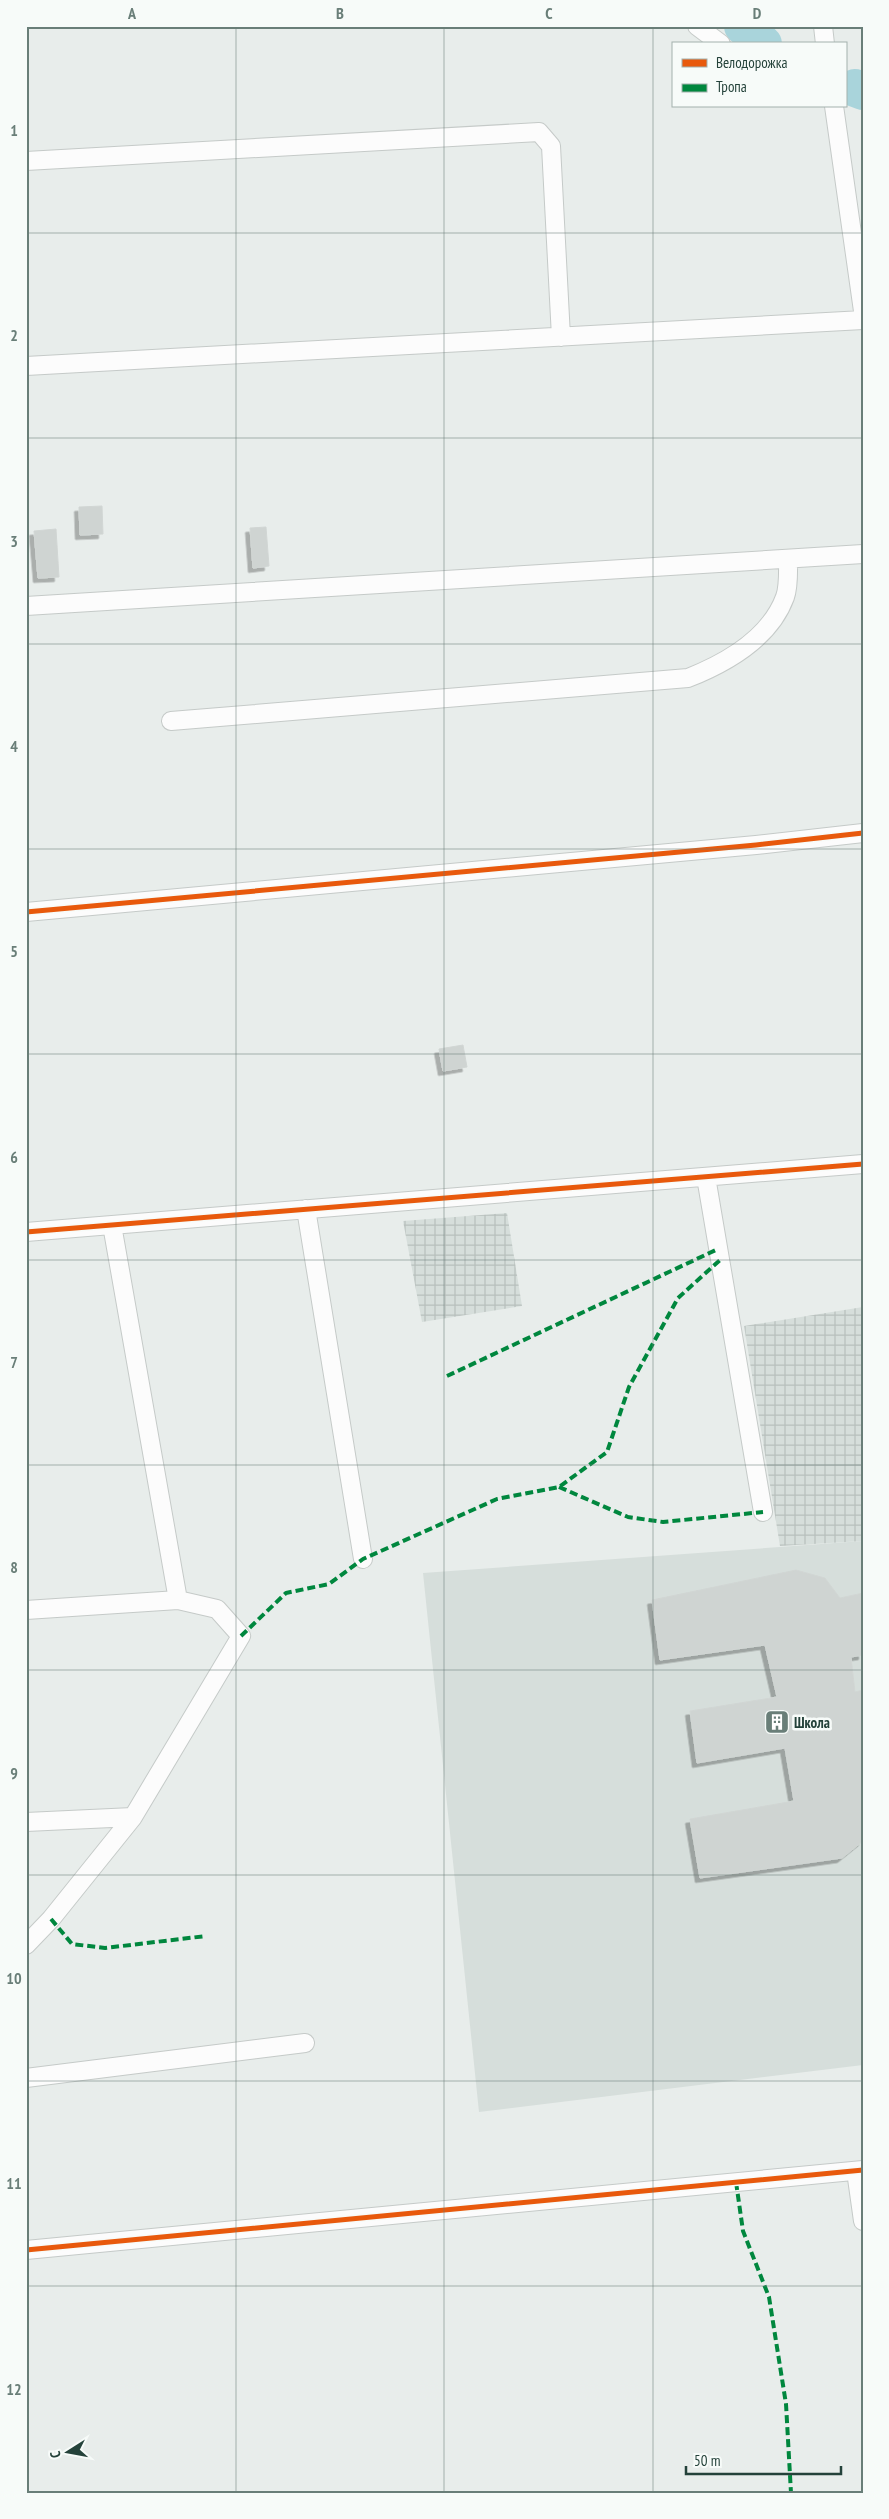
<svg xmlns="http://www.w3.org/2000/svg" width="889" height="2519" font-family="'PT Sans Narrow',sans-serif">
<defs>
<pattern id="industrial-grid" width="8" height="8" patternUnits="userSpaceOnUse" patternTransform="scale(1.25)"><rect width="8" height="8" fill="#d6dedb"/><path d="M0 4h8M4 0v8" fill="none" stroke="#b8c0bd"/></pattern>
<filter id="shadow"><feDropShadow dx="-4.5" dy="4.5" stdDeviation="0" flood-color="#0004"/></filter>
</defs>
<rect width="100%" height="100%" fill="#e8edeb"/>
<path fill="#d6dedb" d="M863,1541v524l-384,47 -56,-539z"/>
<path fill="url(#industrial-grid)" d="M507,1213l15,93 -100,16 -19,-101z
M863,1307v234l-83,5 -36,-220z"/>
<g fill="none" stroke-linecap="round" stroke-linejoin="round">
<path stroke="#a9d4db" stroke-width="38" d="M743,26l20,18
M855,88l8,3"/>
</g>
<path fill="#cfd4d2" stroke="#d1d6d4" filter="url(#shadow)" d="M102,506l1,28 -23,1 -1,-28z
M266,527l3,39 -16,2 -3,-40z
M56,529l3,48 -21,1 -4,-47z
M463,1045l4,22 -24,4 -4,-22z
M796,1570l29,8 15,20 23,-5v62l-12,2 4,35 8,-2v151l-21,17 -142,20 -10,-59 104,-18 -9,-53 -88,15 -7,-52 87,-14 -12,-52 -105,15 -8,-60z"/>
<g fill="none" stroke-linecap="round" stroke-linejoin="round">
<defs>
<path id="minor" d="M697,26l24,18
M823,26l2,18
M834,106l29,205
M26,161l513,-29 12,14 10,191
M26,366l837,-46
M26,606l837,-52
M171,721l517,-43c38,-15 82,-40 97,-81 4,-11 3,-27 3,-38
M26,912l730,-67 107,-12
M706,1177l57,335
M306,1209l57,350
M112,1225l66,375
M26,1232l837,-68
M26,1610l152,-10 39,9 24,27 -108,181 -82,102 -25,26
M26,1822l107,-5
M26,2078l279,-35
M856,2171l7,50
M26,2250l837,-80"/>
</defs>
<use href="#minor" stroke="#c5cac8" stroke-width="20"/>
<use href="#minor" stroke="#fcfcfc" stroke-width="18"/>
<path stroke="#00873e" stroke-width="4" stroke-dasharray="8 4" stroke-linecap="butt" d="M447,1376l271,-127
M559,1487l69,30 35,5 100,-10
M241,1636l45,-43 43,-9 34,-25 134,-60 62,-12 48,-35 22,-65 49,-89 42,-38
M51,1919l21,25 33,4 101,-12
M736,2182l7,49 26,66 17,107 5,89"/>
<defs>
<path id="cycleway" d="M26,912l730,-67 107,-12
M26,1232l837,-68
M26,2250l837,-80"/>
</defs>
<use href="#cycleway" stroke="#f7fbf9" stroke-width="8"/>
<use href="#cycleway" stroke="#e8590c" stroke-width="5"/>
</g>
<path fill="none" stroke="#697e78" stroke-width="1" stroke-opacity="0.55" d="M236,26v2467M444,26v2467M653,26v2467M26,233h837M26,438h837M26,644h837M26,849h837M26,1054h837M26,1260h837M26,1465h837M26,1670h837M26,1875h837M26,2081h837M26,2286h837"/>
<defs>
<symbol id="building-square" viewBox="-11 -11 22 22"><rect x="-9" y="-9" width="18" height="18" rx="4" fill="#697e78" stroke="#f7fbf9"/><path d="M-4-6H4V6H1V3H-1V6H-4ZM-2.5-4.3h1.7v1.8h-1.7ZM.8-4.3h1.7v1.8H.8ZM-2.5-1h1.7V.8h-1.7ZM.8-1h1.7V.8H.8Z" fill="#fff"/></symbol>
</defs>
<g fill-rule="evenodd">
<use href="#building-square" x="763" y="1708" width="28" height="28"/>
</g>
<g text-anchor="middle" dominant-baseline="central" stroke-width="5" stroke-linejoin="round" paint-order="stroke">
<g font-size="15" font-weight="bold" fill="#24423a" stroke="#f7fbf9" text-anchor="start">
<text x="794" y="1722">Школа</text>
</g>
</g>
<rect width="889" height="2519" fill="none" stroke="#f7fbf9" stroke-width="55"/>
<rect x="672" y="42" width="175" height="65" fill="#f7fbf9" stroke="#a3b1ad"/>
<rect x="682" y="59" width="25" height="8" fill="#e8590c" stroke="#a3b1ad"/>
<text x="716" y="68" font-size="15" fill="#24423a">Велодорожка</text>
<rect x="682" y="84" width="25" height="8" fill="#00873e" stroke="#a3b1ad"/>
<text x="716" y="92" font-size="15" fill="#24423a">Тропа</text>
<g transform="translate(68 2452) rotate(259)" stroke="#f7fbf9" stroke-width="4" paint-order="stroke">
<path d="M0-4L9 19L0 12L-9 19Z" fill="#24423a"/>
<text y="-8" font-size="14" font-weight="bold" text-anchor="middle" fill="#24423a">С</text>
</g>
<path d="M686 2466v8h155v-8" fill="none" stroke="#24423a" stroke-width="2.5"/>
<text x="694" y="2466" font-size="15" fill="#24423a" stroke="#f7fbf9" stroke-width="4" paint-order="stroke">50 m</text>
<rect x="28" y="28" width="834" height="2464" fill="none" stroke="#697e78" stroke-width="2"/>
<g font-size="16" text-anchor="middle" font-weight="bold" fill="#697e78">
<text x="132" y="19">A</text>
<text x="340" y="19">B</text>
<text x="549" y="19">C</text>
<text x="757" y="19">D</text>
<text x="14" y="136">1</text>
<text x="14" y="341">2</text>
<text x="14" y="547">3</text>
<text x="14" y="752">4</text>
<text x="14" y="957">5</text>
<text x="14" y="1163">6</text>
<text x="14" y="1368">7</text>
<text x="14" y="1573">8</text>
<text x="14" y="1779">9</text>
<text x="14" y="1984">10</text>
<text x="14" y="2189">11</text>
<text x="14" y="2395">12</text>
</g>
</svg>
